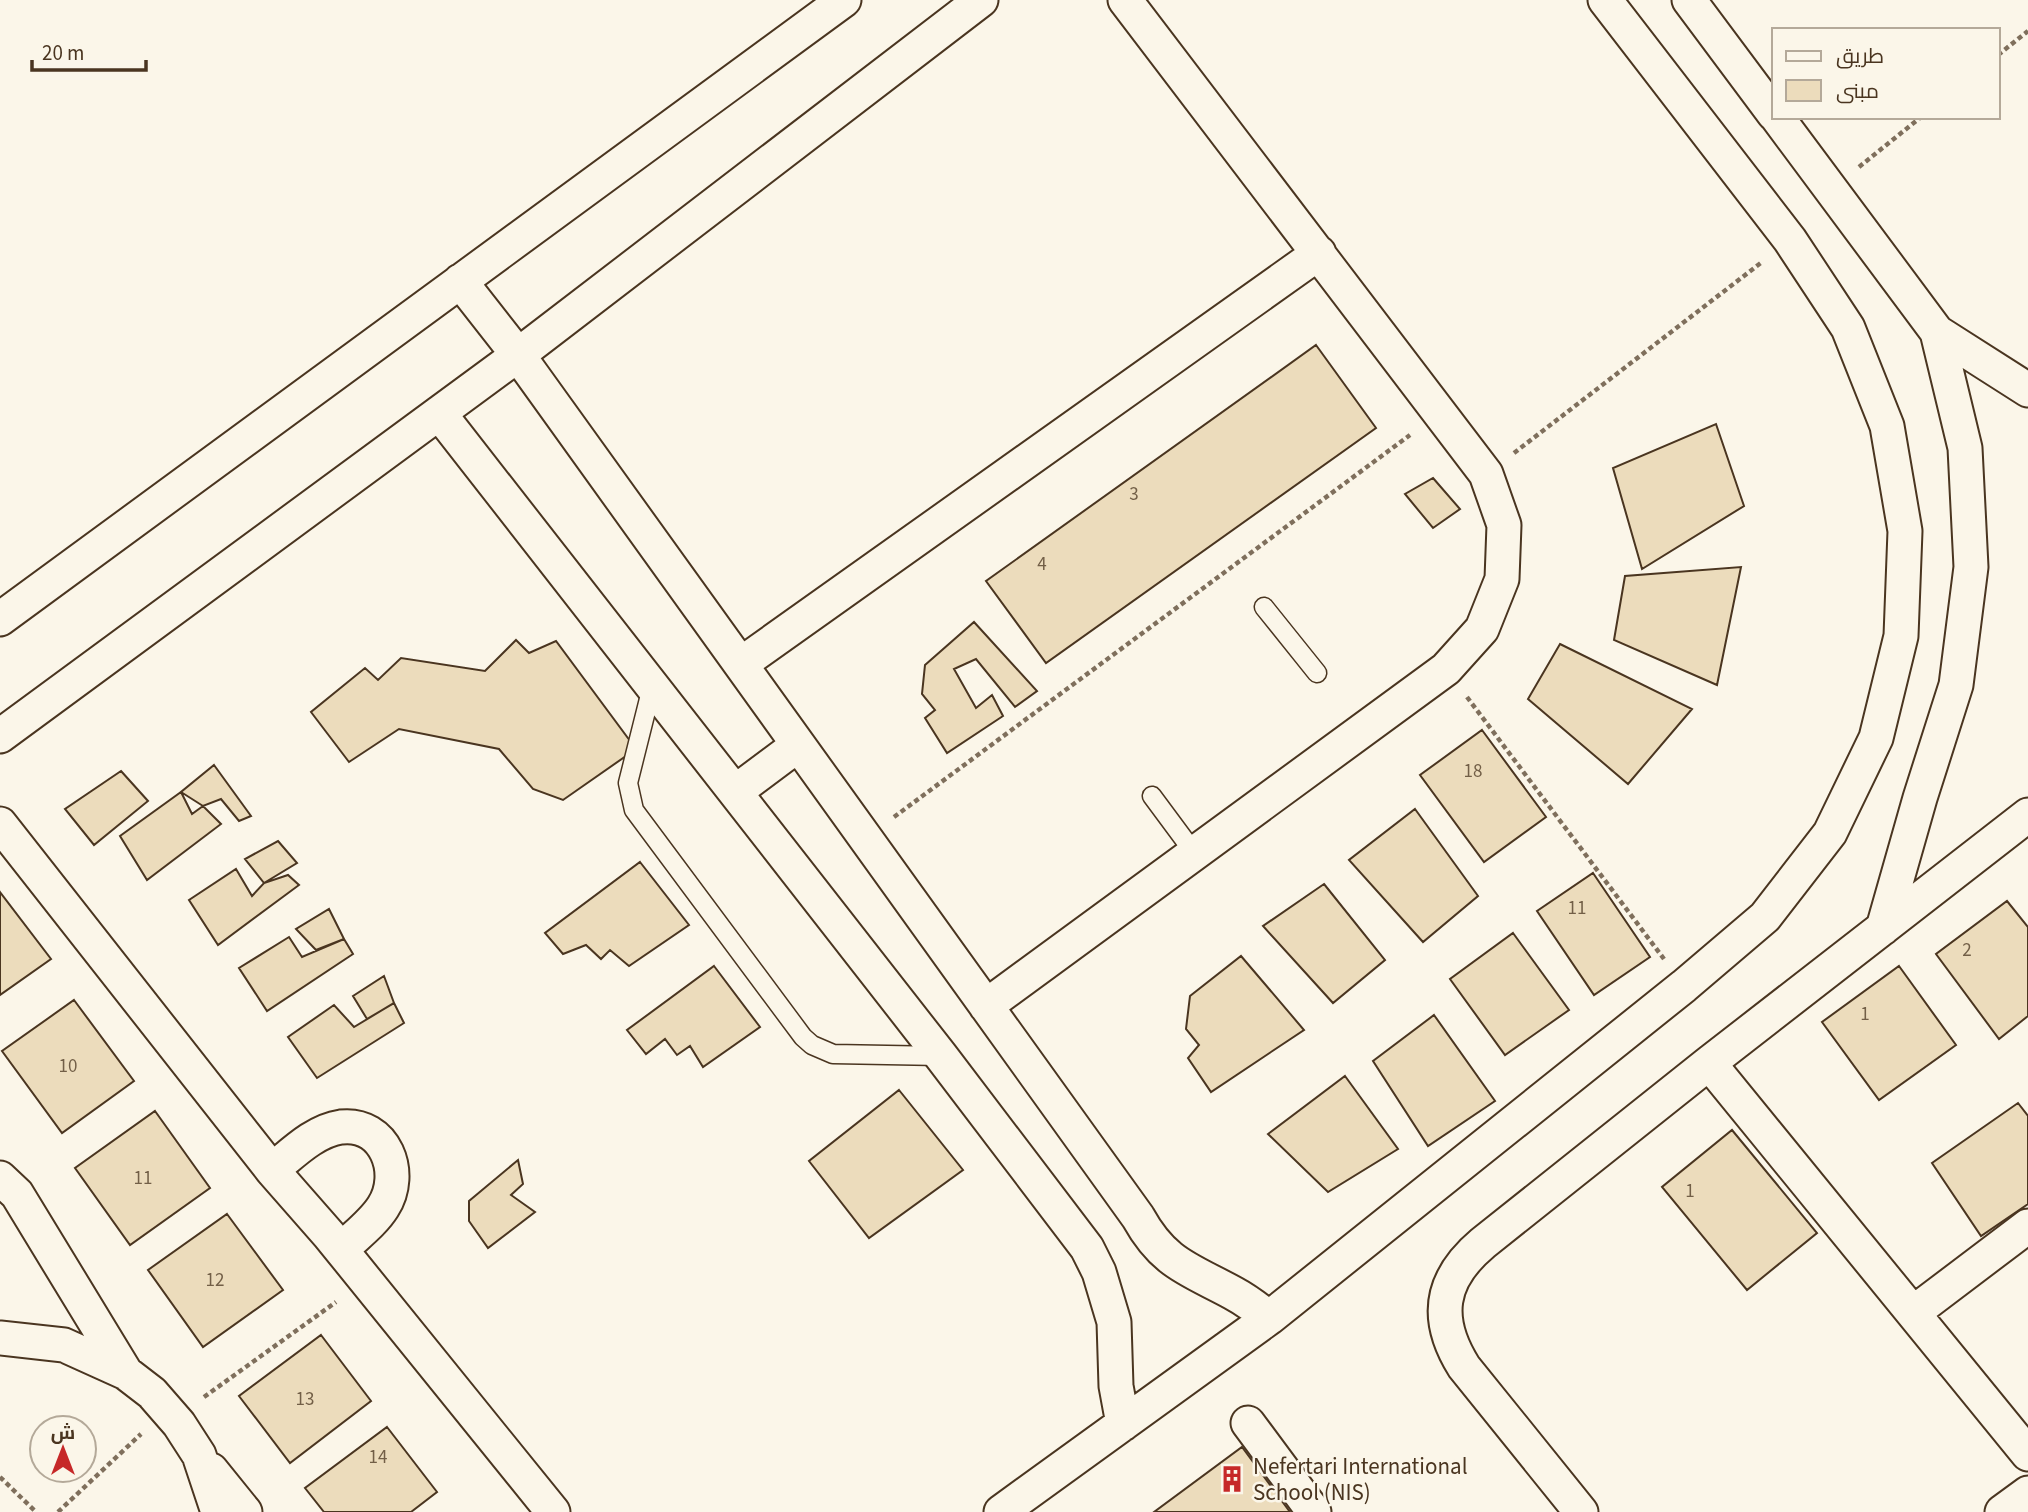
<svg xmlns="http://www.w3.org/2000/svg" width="2028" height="1512" font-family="'Source Sans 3',Cairo,sans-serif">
<rect width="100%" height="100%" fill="#fbf6e9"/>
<path fill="#ecdcbc" stroke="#4a3520" stroke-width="2" d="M1316,345l60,83 -330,235 -60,-82z
M1716,424l28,82 -102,63 -29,-101z
M1433,478l27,31 -27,19 -28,-34z
M1741,567l-24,118 -103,-45 11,-64z
M974,622l63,69 -22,16 -39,-48 -22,10 22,39 16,-13 11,21 -56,37 -22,-35 10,-8 -13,-16 3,-29z
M516,640l13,13 27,-12 80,108 -73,51 -30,-11 -34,-40 -100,-20 -50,33 -38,-50 54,-44 13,12 23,-22 84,13z
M1560,644l132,65 -64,75 -100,-85z
M1482,730l64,87 -62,45 -64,-87z
M214,765l37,51 -12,5 -18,-22 -18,7 -22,-14z
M121,771l27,30 -54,44 -29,-36z
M181,792l11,22 11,-8 18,18 -74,56 -27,-44z
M1415,809l63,87 -55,46 -74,-82z
M278,841l19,22 -33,20 -19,-24z
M640,862l49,63 -60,41 -19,-16 -9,9 -15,-14 -23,9 -18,-21z
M236,869l16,27 12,-13 24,-8 11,10 -81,60 -29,-45z
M1593,873l57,84 -56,38 -57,-84z
M1324,884l61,76 -52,43 -70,-77z
M0,892l51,67 -51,36z
M2007,901l21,26v89l-29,23 -63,-85z
M329,909l15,30 -28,11 -20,-21z
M1513,933l56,77 -64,45 -55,-76z
M289,937l13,20 42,-18 9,15 -86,57 -28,-43z
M1241,956l63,74 -93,62 -23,-34 11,-13 -13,-16 4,-33z
M714,966l46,61 -57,40 -13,-21 -13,9 -12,-16 -19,15 -19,-24z
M1899,966l57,79 -77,55 -57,-78z
M384,976l10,27 -27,16 -14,-23z
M74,1000l60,81 -72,52 -60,-82z
M394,1003l10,20 -87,55 -29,-41 46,-32 20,22z
M1434,1015l61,86 -67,45 -55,-85z
M1345,1076l53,73 -70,43 -60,-58z
M899,1090l64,80 -94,68 -60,-77z
M2018,1103l10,13v88l-47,32 -49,-73z
M155,1111l55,77 -80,57 -55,-77z
M1732,1130l85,103 -70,57 -85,-103z
M518,1160l5,24 -12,11 24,17 -47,36 -19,-27v-20z
M227,1214l56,76 -80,57 -55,-77z
M321,1335l50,66 -81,62 -51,-67z
M387,1427l50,65 -26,20h-87l-19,-24z
M1242,1447l48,65h-136z"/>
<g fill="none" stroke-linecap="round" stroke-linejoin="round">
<defs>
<path id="service" d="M1264,607l53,66
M652,687l-24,96 6,27 169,227 9,8 21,9 108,2
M1152,796l43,58"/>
<path id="minor" d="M1689,0l85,114
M1777,117l160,215 91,58
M460,281l58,74 620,862c26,47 51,52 95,76 13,7 25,16 36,25
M439,413l502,643 146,192 12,24 15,50 2,64 7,38
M0,619l844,-619
M741,664l578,-411
M0,736l518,-381 463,-355
M735,792l63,-47
M0,824l272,346 57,65 224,277
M1883,928l37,-130 36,-113 15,-118 -6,-119 -28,-116
M986,1006l460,-337 36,-40 20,-50 2,-54 -18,-51 -361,-474
M1709,1063l319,391
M272,1170c20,-16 42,-39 69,-43 44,-5 64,46 42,80 -10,16 -28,29 -42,43
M0,1178l17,16 109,179
M1913,1313l115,-87
M0,1338l64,7 62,28 26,20 27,31 20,31 19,57
M1248,1423l66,89
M211,1470l34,42
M1001,1512l268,-194 415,-332 81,-69 65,-84 46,-95 25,-102 4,-105 -18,-105 -39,-98 -58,-88 -185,-240
M1581,1512l-117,-145c-30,-48 -25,-87 19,-124l226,-180 319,-248
M2002,1512l26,-19"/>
</defs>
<use href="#service" stroke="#4a3520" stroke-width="21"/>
<use href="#minor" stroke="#4a3520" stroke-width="37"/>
<path stroke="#7f6f5c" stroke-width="4.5" stroke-dasharray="5 3.5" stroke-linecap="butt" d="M1998,55l30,-24
M1859,167l62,-50
M1514,453l248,-191
M1467,697l197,262
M894,817l516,-382
M204,1397l132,-95
M0,1477l36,35
M58,1512l83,-78"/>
<use href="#service" stroke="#fbf6e9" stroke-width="18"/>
<use href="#minor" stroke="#fbf6e9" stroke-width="33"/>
</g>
<defs>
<symbol id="building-bare" viewBox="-9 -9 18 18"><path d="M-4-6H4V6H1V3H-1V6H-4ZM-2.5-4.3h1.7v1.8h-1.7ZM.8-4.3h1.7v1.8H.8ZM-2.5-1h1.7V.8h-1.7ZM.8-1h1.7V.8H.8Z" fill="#c62828" stroke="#fbf6e9" stroke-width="2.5" paint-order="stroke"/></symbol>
</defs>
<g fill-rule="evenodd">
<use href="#building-bare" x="1213" y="1460" width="38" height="38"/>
</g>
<g text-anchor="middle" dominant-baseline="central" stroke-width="5" stroke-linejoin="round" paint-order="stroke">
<g font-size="19" fill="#725f47">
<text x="1134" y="494">3</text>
<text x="1042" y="564">4</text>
<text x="1473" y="771">18</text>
<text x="1577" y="908">11</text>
<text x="1967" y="950">2</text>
<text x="1865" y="1014">1</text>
<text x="68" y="1066">10</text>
<text x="143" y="1178">11</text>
<text x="1690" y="1191">1</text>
<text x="215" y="1280">12</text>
<text x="305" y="1399">13</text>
<text x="378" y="1457">14</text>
</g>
<g font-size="23" fill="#4a3520" stroke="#fbf6e9" text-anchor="start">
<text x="1253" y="1466">Nefertari International<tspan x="1253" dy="26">School (NIS)</tspan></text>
</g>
</g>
<rect x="1772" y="28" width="228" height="91" fill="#fbf6e9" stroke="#b4a999" stroke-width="2"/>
<rect x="1786" y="51" width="35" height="10" fill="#fbf6e9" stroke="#b4a999" stroke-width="2"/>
<text x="1836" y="63" font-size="21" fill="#4a3520">طريق</text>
<rect x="1786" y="80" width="35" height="21" fill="#ecdcbc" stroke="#b4a999" stroke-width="2"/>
<text x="1836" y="98" font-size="21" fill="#4a3520">مبنى</text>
<g transform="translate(63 1449)"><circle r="33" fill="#fbf6e9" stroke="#b4a999" stroke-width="2"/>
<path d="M0-5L12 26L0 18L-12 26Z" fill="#c62828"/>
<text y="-10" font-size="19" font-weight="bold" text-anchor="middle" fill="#4a3520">ش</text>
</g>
<path d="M32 60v10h114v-10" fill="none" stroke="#4a3520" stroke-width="3.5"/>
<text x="42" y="60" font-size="21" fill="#4a3520" stroke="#fbf6e9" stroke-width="5" paint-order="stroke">20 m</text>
</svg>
